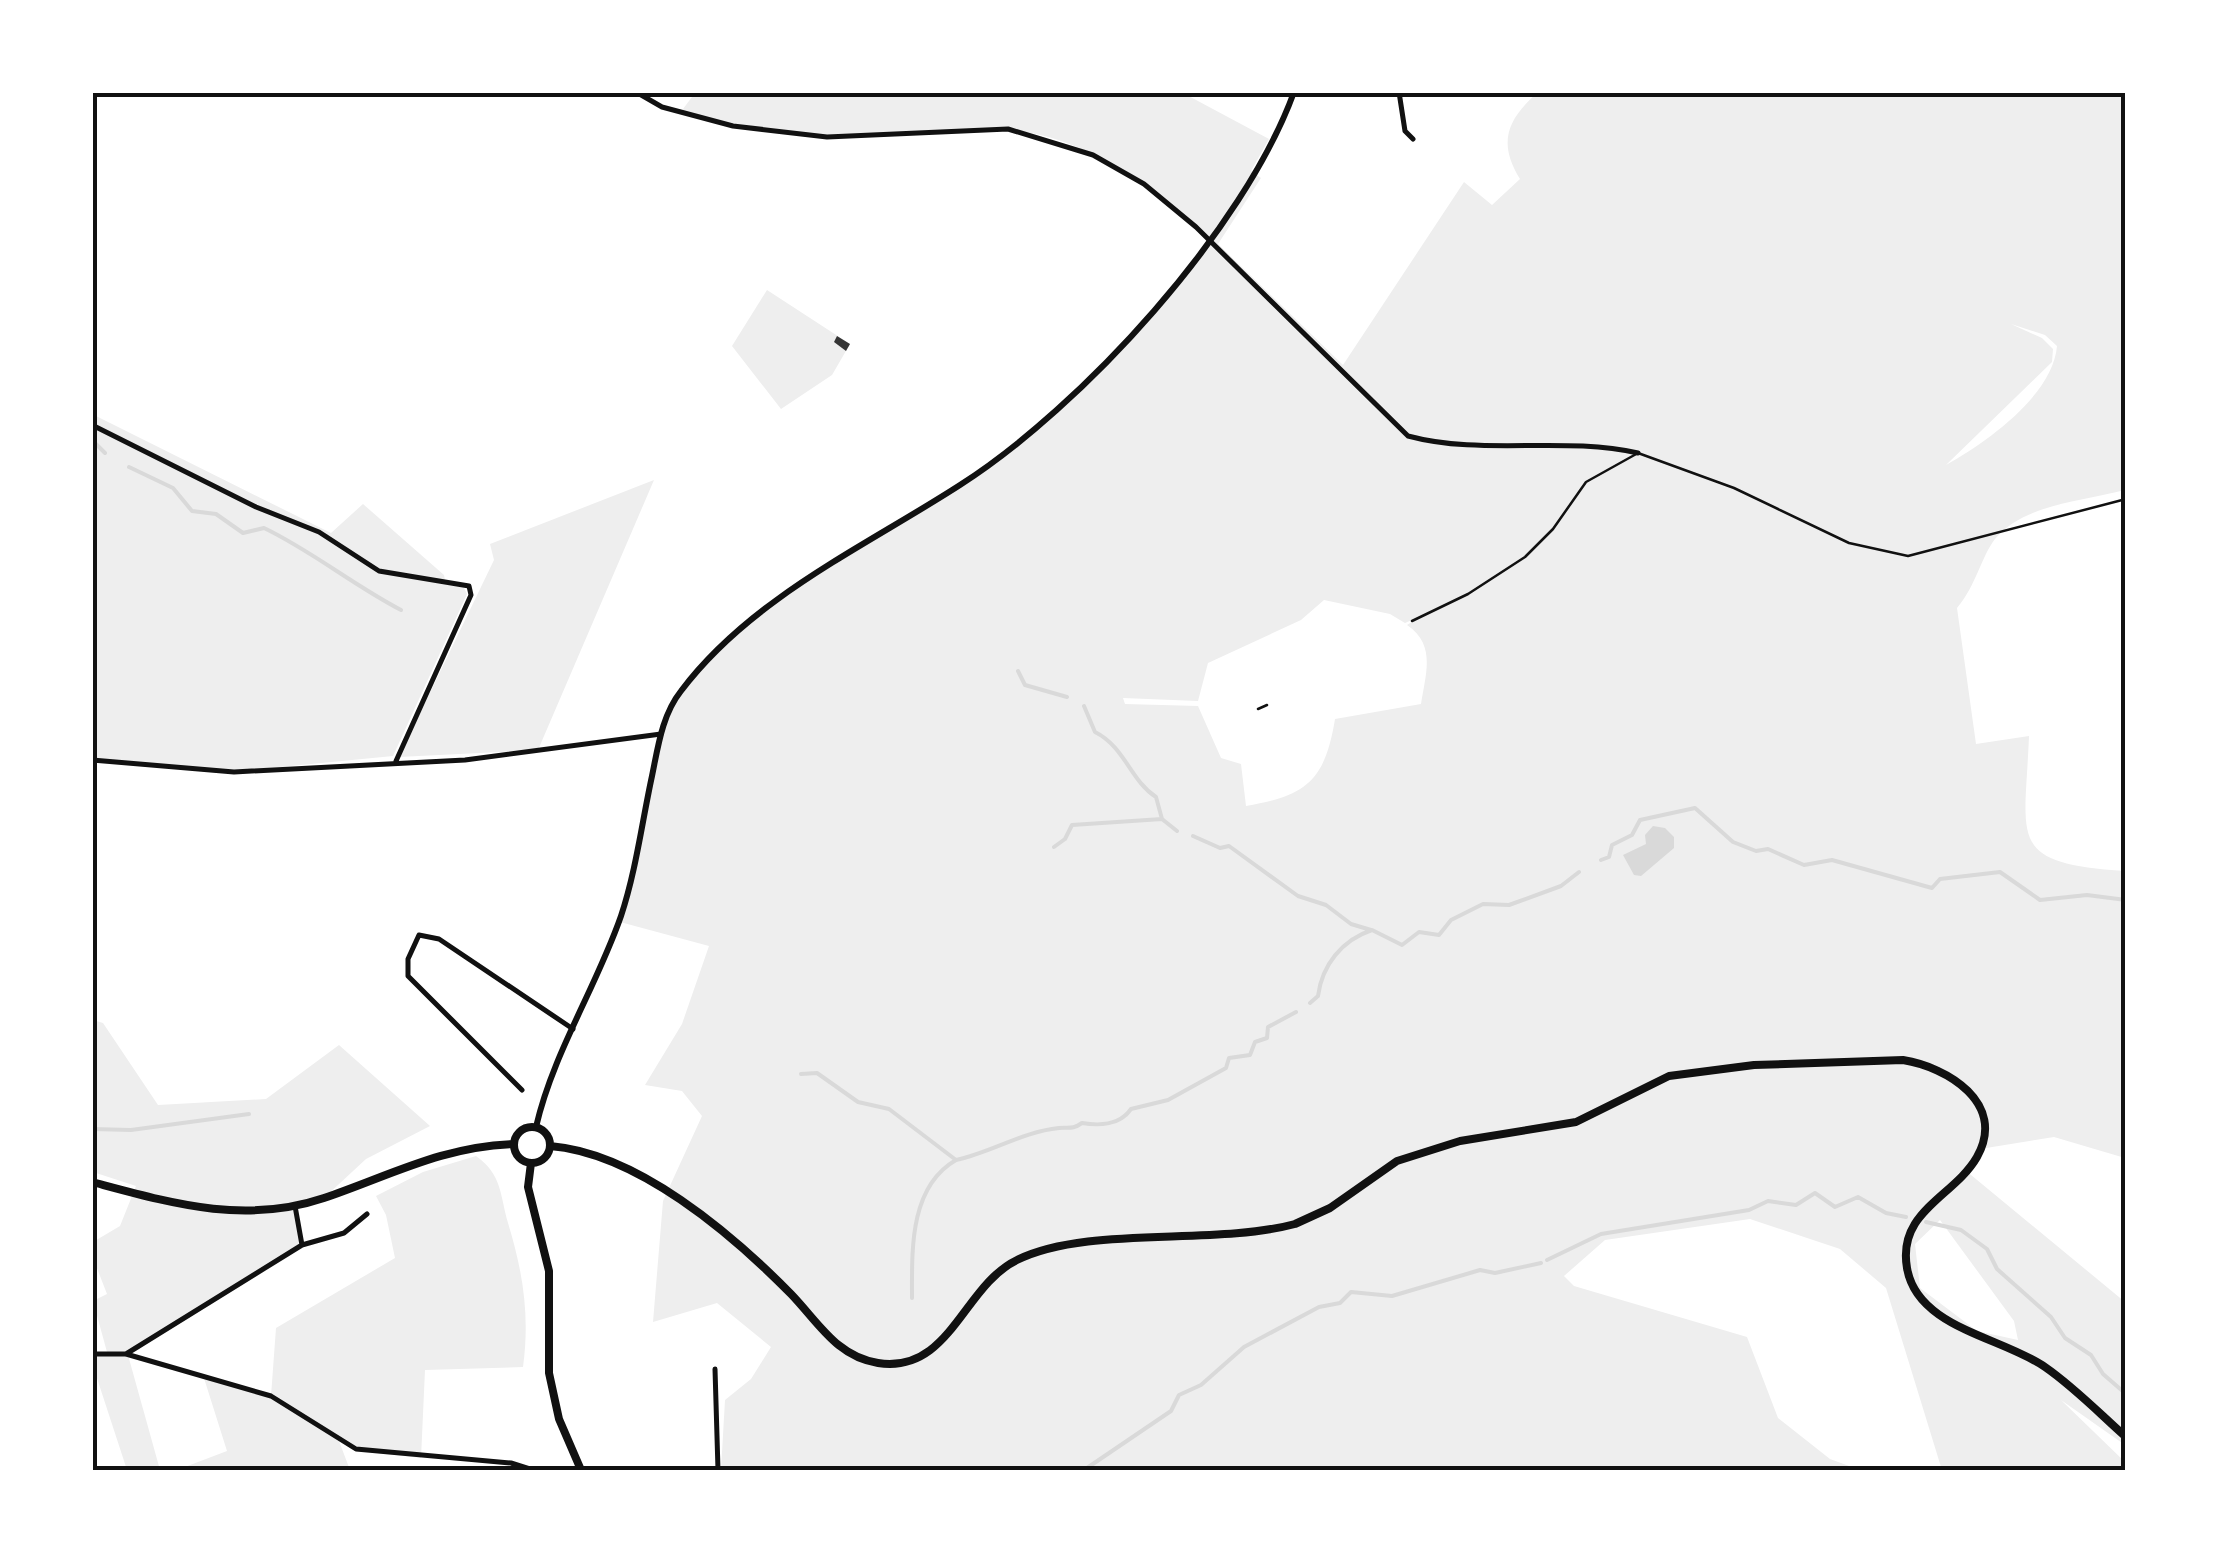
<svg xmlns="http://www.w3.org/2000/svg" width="2218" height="1563" font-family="'Playfair Display',serif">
<rect width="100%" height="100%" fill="#fff"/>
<path fill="#eee" fill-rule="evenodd" d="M695,93h488l86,46 -18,32 10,7 -43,66 125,121 121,-183 28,23 28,-26c-23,-37 -12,-60 17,-86h588v397c-41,11 -102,14 -130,49 -14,18 -18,45 -38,69l19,136 53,-8c-4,105 -23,127 96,135v287l-71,-21 -74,12 -15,21 160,132v143l-64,-45 64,62v8h-208l24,-3 -55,-179 -46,-39 -90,-30 -145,21 -41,36 10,10 173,51 31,81 52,41 30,11h-1139l4,-70 26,-21 20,-32 -54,-44 -64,19 10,-121 39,-85 -20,-25 -37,-6 37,-61 27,-78 -89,-24 39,-187 13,-31 20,-27 76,-70 247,-161 109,-101 84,-104c-47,-54 -130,-108 -203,-111 -58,-3 -117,7 -175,7 -50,0 -101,-12 -150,-24zM2011,324l34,11 12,11c-4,49 -70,96 -111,119l106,-103 1,-13 -11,-11zM1324,600l66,14 15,9 18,-8 -16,10c29,20 19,47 14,79l-86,15c-10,62 -29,77 -89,87l-5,-42 -20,-6 -23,-52 -73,-2 -2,-6 75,3 10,-38 93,-43zM1940,1220l74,101 4,19 -41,-9 -57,-43 -5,-44z
M767,290l83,54 -18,31 -51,34 -49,-63z
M92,414l239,119 32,-29 81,71 2,10 17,1 4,8 -74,162 -174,17 -126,-13z
M654,480l-116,270 -139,7 95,-197 -4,-16z
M93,1020l10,3 55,82 108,-6 73,-54 91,81 -64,33 -42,39 -29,7 7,40 -14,12 -160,98 32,115h-33l-34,-104v-12l14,-2 -14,-51 14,-7 -14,-36v-16l27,-16 16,-40 -43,-14z
M476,1156c26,18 24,39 32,67 15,49 22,93 15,144l-98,3 -4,88 -44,-5 -38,-12 11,29h-173l50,-19 -24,-76 68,21 5,-68 119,-70 -9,-43 -10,-19 47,-24z"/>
<path fill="#d9d9d9" d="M1653,826l12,2 9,9v11l-33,28 -7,-1 -11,-20 23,-11 -1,-9z"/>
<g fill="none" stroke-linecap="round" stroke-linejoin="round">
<path stroke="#d9d9d9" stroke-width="4" d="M92,440l13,13
M129,467l44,21 19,23 24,3 27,19 21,-5c48,23 89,57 137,82
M1018,671l7,14 42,12
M1084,706l11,26c30,15 35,48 61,65l6,22
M1193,836l27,12 9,-2 69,50 28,9 25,19 20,6
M1054,847l11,-8 7,-14 90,-6 15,12
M1601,860l8,-3 3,-12 20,-10 8,-15 55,-12 38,34 23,9 12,-2 36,16 28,-5 100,28 8,-9 60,-7 40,28 47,-5 39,5
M1310,1003l8,-7c4,-31 24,-56 54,-66l30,15 17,-13 20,3 12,-15 32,-16 26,1 52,-19 18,-14
M801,1074l16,-1 41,29 31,7 67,51c37,-8 65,-28 103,-32 10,-1 13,2 23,-5 17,3 38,2 49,-14l37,-9 58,-32 3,-10 21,-3 5,-13 12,-4 1,-11 28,-15
M92,1129l39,1 118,-16
M1926,1222l35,8 26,19 10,20 54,48 14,21 26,17 12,19 23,20
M1547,1260l54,-26 148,-24 19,-9 28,4 19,-12 20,14 23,-10 28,16 20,4
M912,1298c0,-47 -3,-111 44,-138
M1084,1470l87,-59 8,-16 22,-10 43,-38 75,-40 21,-4 11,-11 41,4 88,-26 15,3 46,-10"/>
</g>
<path fill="#353535" d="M837,336l13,8 -4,7 -12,-9z"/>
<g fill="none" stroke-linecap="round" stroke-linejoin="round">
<path stroke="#111" stroke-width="2.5" d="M1412,621l56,-27 57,-37 28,-28 33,-47 52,-29 96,35 115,55 59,13 218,-57
M1258,709l9,-4"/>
<path stroke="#111" stroke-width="5" d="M636,92l26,15 71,19 94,11 181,-8 85,26 51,29 52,43 212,209c74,20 155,0 230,17
M1399,92l6,39 8,8
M92,425l164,82 63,25 60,39 90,15 2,9 -75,166
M92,760l142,12 231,-12 196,-26
M522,1090l-114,-114v-17l11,-24 20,4 134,90
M302,1245l42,-12 23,-19
M92,1354h34l145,42 85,53 155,14 22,7
M126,1354l176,-109 -7,-39
M715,1369l3,101
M639,1470h26"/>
<path stroke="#111" stroke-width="6" d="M536,1127c17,-74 60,-139 85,-211 15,-45 21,-94 31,-140 6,-29 10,-61 29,-85 70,-93 183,-144 279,-206 122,-78 284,-255 334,-393"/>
<path stroke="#111" stroke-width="8" d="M514 1145a18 18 0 1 1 36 0a18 18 0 1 1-36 0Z
M550,1146c87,7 181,87 241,148 27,28 46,63 87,69 72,11 85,-77 139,-103 71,-35 196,-14 278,-36l35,-16 67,-47 63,-20 116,-19 93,-46 85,-11 149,-5c44,7 104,43 74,97 -23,40 -80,54 -70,111 10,60 95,69 138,99 29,20 54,46 81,70
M531,1163l-3,24 21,84v102l10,46 22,51
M92,1182c79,21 152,43 232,16 65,-22 119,-52 190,-54"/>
</g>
<rect width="2218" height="1563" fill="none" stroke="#ffffff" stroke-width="190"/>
<rect x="95" y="95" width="2028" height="1373" fill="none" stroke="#111" stroke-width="4"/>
</svg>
